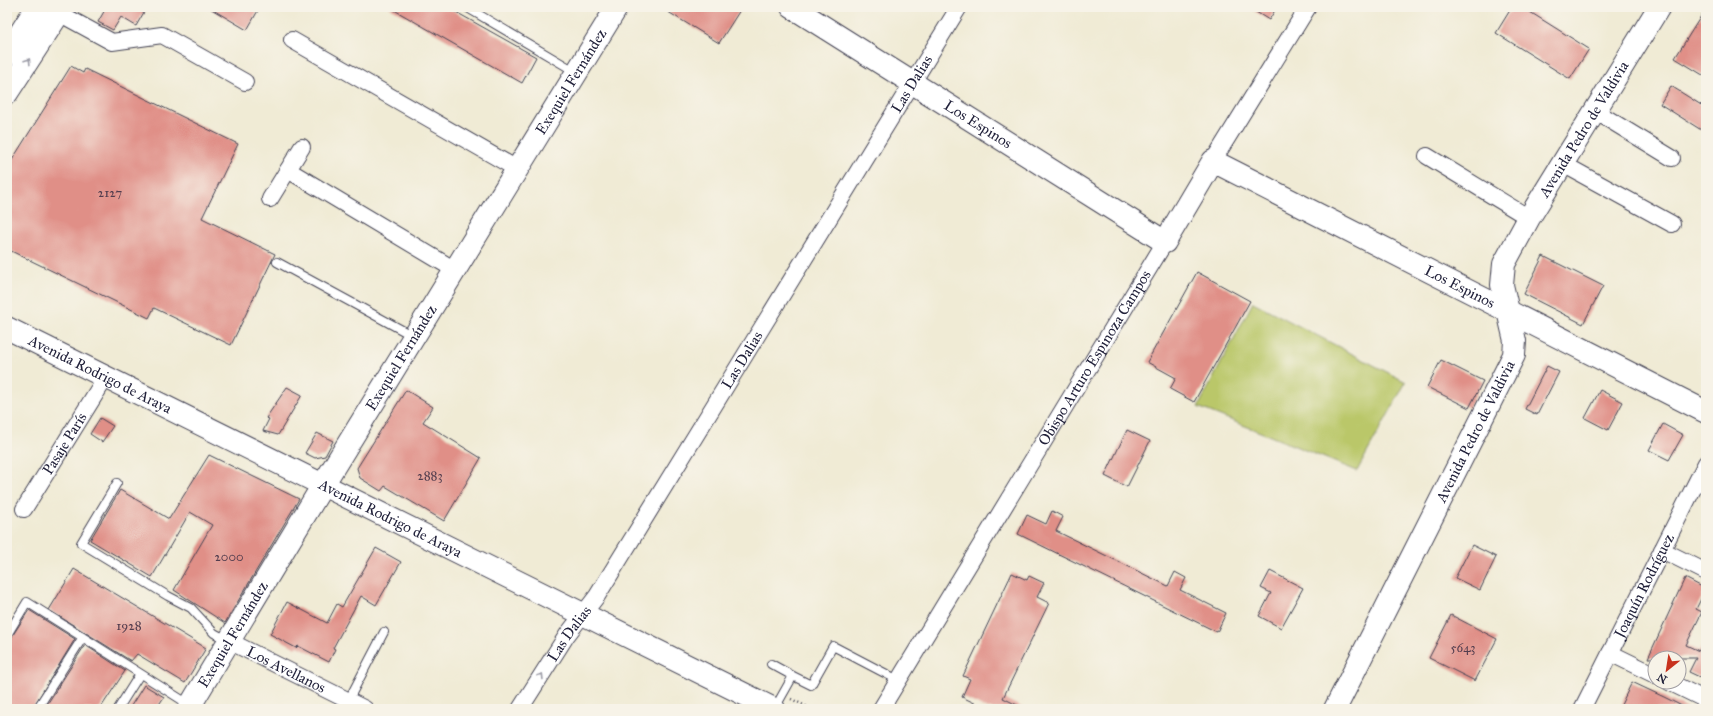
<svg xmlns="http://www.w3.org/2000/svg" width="1713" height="716" font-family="'IM FELL Great Primer',serif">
<rect width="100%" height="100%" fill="#f7f3e8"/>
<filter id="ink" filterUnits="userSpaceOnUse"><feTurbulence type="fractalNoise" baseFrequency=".025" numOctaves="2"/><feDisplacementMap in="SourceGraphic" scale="8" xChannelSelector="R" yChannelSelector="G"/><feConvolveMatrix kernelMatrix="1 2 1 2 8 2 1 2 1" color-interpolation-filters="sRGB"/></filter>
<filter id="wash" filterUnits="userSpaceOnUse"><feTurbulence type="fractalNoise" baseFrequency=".012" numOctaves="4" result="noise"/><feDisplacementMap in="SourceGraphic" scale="16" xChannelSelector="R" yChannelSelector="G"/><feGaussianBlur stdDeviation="0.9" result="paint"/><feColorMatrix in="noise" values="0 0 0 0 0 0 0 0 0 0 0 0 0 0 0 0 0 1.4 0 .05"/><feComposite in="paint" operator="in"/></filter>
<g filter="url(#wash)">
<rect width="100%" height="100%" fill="#f0ebd5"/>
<path fill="#bac769" stroke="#6e7452" d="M1253,302l153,80 -49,89 -159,-64z"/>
<g id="blocks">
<path fill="#e08f87" d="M105,7h42l-11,19 -15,-9 -8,13 -15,-8 8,-14z
M208,7h52l-13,23z
M389,7h58l89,50 -14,26z
M660,7h82l-23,36z
M1248,7h29l-8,13z
M1512,7h10l67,42 -19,30 -74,-46z
M1706,8v69l-31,-19z
M71,66l12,7 2,-4 153,75 -36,74 73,36 -44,91 -77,-37 -5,10 -142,-69v-81z
M1671,86l35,22v25l-46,-29z
M1543,256l60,30 -20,38 -59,-30z
M1197,272l53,29 -56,101 -24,-13 6,-11 -29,-16z
M1441,360l42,21 -14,27 -42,-21z
M1547,366l12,6 -22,43 -12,-6z
M287,387l15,8 -24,40 -15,-4 6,-12 -3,-1z
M406,390l27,17 -10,15 58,36 -37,63 -59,-35 -4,5 -21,-13 -3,-10z
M1600,390l23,12 -15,28 -23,-12z
M100,418l13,8 -11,16 -12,-8z
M1663,424l20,11 -14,25 -20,-10z
M1127,430l23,11 -23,46 -22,-11z
M317,433l16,8 -8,15 -10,2 -10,-5z
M209,455l90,44 -74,124 -51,-33 38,-65 -22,-13 -38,65 -62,-37 30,-50 49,29z
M1052,511l11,6 -7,14 112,55 7,-14 11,6 -6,12 46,23 -9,19 -199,-98 9,-19 19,9z
M1472,545l24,12 -16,33 -25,-12z
M376,548l25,14 -25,43 -15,-9 -28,52 2,1 -6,13 -31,-16 -2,2 -26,-14 17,-32 40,21 10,-19 5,3z
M74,569l132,79 -21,35 -48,-29 -6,7 -82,-51z
M1270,571l33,17 -22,40 -22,-12 12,-23 -10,-5z
M1012,573l15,7 2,-4 15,7 -7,14 12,6 -46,95 22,11h-38l-25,-12 8,-18 -7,-3z
M1685,578l21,11 -10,20 6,3 -16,33 13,6 7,-15v44l-17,-8 7,-14h-48z
M29,610l46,29 -43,70h-25v-65z
M1451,615l46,24 -22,42 -46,-23z
M85,645l40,26 -25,38h-56z
M1632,682l32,15 24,12h-69z
M144,685l20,12 -8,12h-27z"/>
</g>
</g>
<g filter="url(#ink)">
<use href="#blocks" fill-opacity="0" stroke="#414052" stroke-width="1"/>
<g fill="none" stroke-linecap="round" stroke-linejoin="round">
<defs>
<path id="lane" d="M466,7l110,65
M277,262l136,74
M117,483l-36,60 87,53 23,12 23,25 13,7
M7,635l20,-33 163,103
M771,664l22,12
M348,701l36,-69
M775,708l18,-32 18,9 22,-39 65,34
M37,709l46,-72
M118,709l22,-35"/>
<g id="street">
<path d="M59,13l53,29 50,-7 83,47"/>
<path d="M292,40l225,129"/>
<path d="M1595,111l77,47"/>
<path d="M1427,156l102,62"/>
<path d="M1213,161l95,-154"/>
<path d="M1563,164l109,60"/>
<path d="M288,170l167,100"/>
<path d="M270,199l32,-52"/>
<path id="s1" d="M24,509l82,-132"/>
<path d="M1662,550l44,22"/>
<path id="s2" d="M229,641l136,68"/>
<path d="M1610,653l45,22"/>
<path d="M1669,682l37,18"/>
<path id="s3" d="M520,709l47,-74 30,-39 362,-589"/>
<path id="s4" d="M881,709l284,-467"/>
<path id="s5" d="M1582,709l124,-246"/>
</g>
<g id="secondary">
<path id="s6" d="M792,7l373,235 48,-81 493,251"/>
<path id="s7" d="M7,328l767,381"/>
<path id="s8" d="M188,709l144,-239 285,-463"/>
<path id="s9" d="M1335,709l179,-354 1,-14 -13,-56 2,-21 25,-46 130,-211"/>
</g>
<path id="primary" d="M7,54l30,-47
M7,93l56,-86"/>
</defs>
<use href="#lane" stroke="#414052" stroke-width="10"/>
<use href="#street" stroke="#414052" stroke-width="18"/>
<use href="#secondary" stroke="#414052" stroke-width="24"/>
<use href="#primary" stroke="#414052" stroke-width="24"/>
<path stroke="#414052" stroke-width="2.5" stroke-dasharray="1 3" stroke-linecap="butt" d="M791,699l21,10"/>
<use href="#lane" stroke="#fff" stroke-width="8"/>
<use href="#street" stroke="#fff" stroke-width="16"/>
<use href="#secondary" stroke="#fff" stroke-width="22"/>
<use href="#primary" stroke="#fff" stroke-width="22"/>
</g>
<defs><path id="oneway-chevron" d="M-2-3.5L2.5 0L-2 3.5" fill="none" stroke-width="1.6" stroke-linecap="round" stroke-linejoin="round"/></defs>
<g stroke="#9c9ca7">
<use href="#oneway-chevron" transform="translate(28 61) rotate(-57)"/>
<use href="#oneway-chevron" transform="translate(541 676) rotate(-58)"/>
</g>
</g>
<g text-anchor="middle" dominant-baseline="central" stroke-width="3" stroke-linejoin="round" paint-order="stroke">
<g font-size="13" fill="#523d4e">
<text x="110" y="193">2127</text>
<text x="430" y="476">2883</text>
<text x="229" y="557">2000</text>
<text x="129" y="626">1928</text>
<text x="1463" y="648">5643</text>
</g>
<g font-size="15" fill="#22223b" stroke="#f7f3e8">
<text stroke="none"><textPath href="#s8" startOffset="735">Exequiel Fernández</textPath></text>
<text stroke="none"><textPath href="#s3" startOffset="738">Las Dalias</textPath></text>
<text stroke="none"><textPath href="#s6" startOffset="220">Los Espinos</textPath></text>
<text stroke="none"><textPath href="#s9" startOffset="646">Avenida Pedro de Valdivia</textPath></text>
<text stroke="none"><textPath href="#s6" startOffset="812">Los Espinos</textPath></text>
<text stroke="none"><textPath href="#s8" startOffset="411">Exequiel Fernández</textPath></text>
<text stroke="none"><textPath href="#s4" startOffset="411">Obispo Arturo Espinoza Campos</textPath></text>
<text stroke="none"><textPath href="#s3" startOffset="414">Las Dalias</textPath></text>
<text stroke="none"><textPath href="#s7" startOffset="104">Avenida Rodrigo de Araya</textPath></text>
<text stroke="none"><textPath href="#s9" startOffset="311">Avenida Pedro de Valdivia</textPath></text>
<text stroke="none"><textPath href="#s1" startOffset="77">Pasaje París</textPath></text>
<text stroke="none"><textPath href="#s7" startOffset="428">Avenida Rodrigo de Araya</textPath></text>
<text stroke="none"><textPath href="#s5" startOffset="138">Joaquín Rodríguez</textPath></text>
<text stroke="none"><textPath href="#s8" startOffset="87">Exequiel Fernández</textPath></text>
<text stroke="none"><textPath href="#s3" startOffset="90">Las Dalias</textPath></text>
<text stroke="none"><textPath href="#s2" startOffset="64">Los Avellanos</textPath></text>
</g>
</g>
<rect width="1713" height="716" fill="none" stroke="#f7f3e8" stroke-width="24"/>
<g transform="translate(1667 670) rotate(210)"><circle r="19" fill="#f7f3e8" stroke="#a29fa3"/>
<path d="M0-3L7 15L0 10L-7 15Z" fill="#c8321e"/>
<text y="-6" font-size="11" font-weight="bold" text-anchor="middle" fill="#22223b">N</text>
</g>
</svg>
